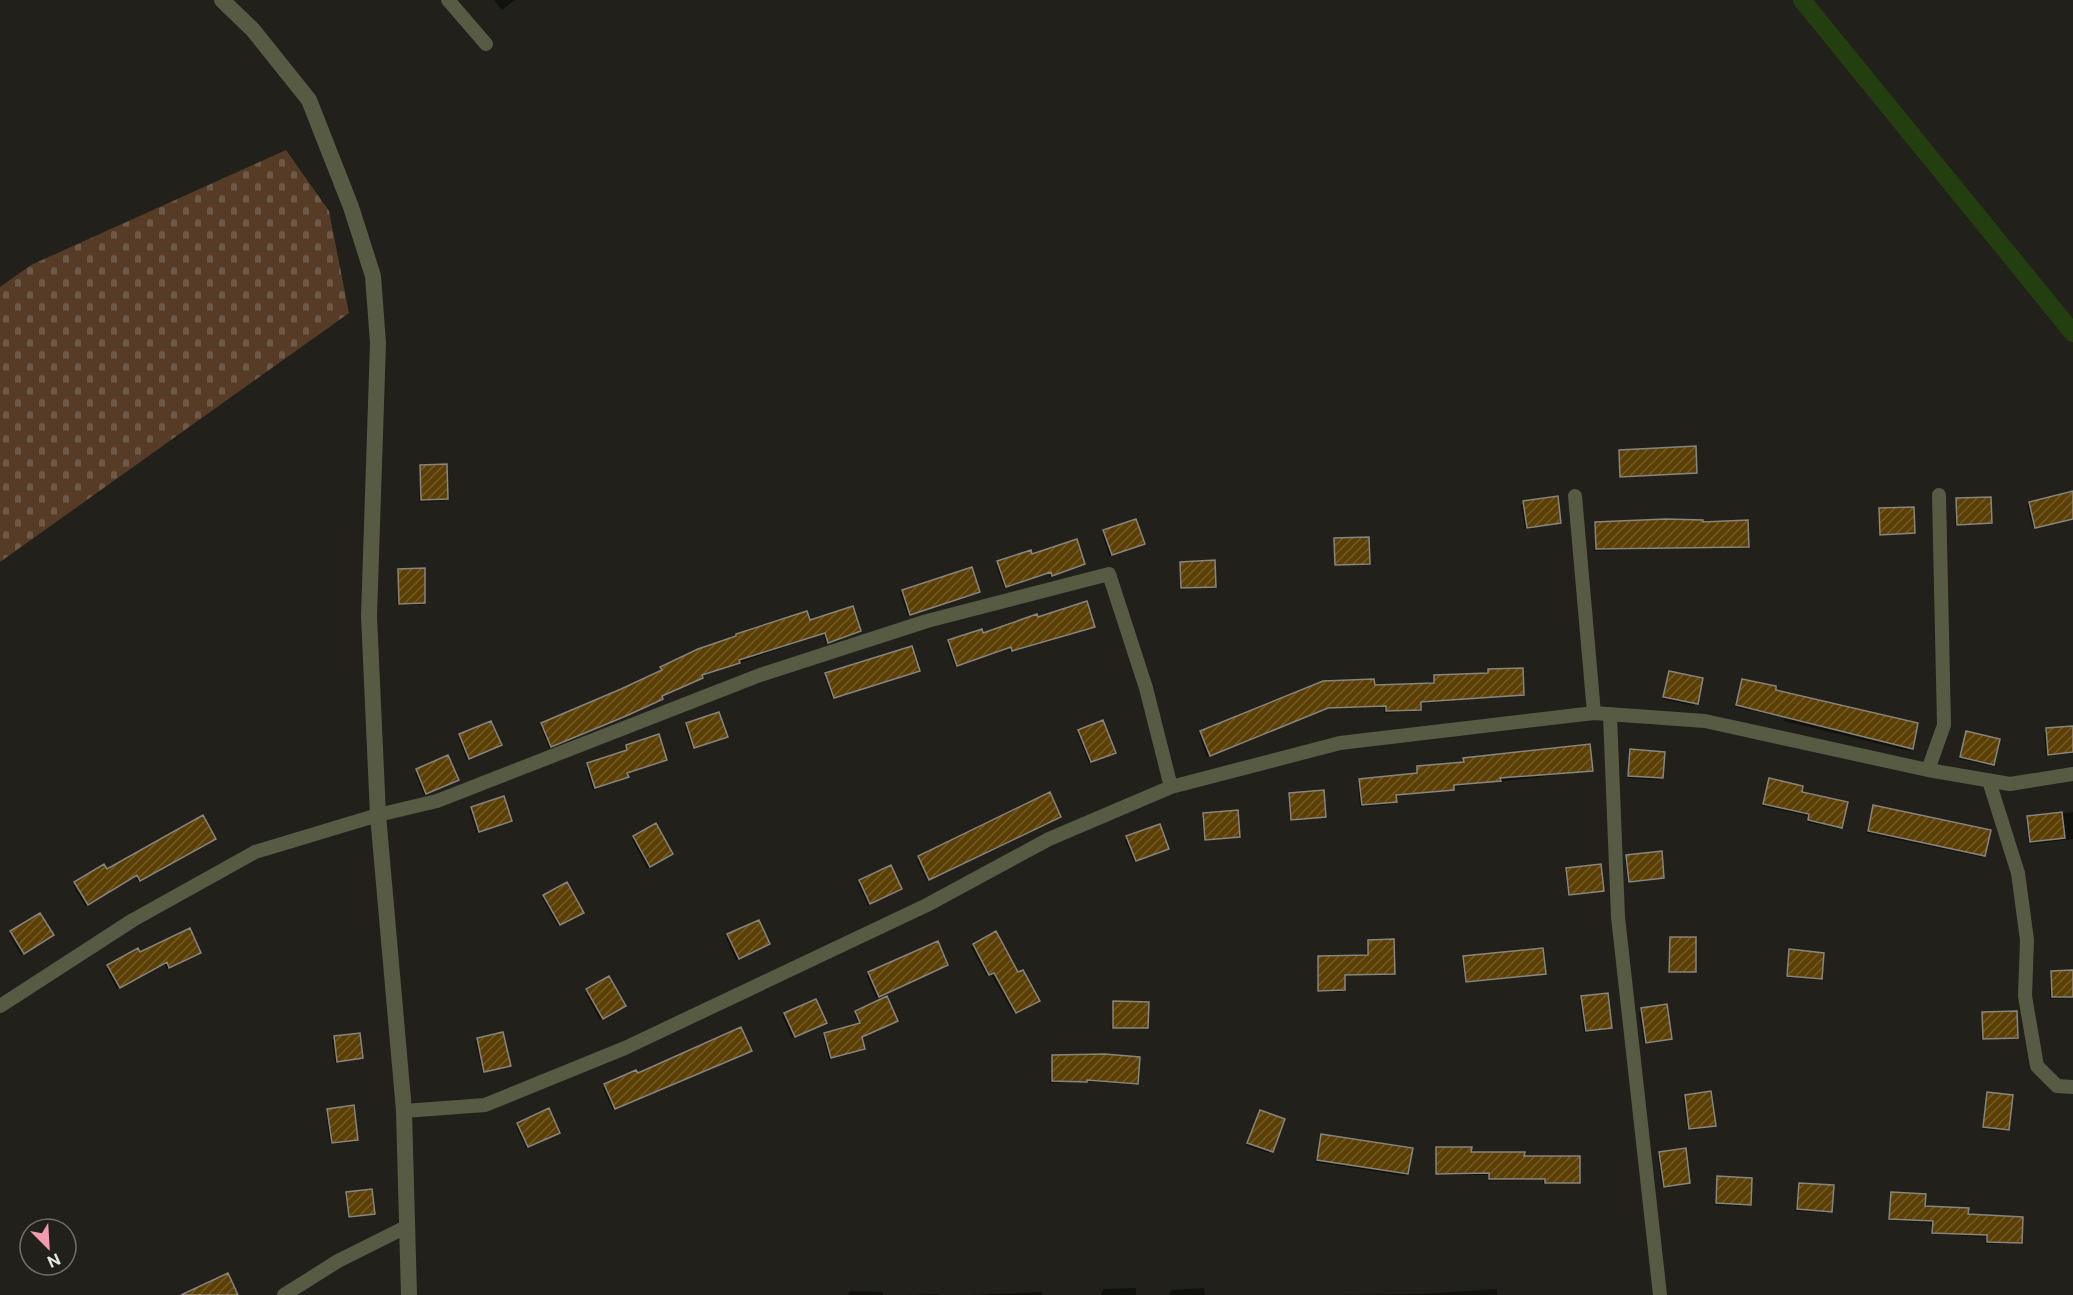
<svg xmlns="http://www.w3.org/2000/svg" width="2073" height="1295" font-family="'Public Sans',sans-serif">
<defs>
<pattern id="cemetery-stones" width="16" height="16" patternUnits="userSpaceOnUse" patternTransform="scale(1.5)"><rect width="16" height="16" fill="#563c27"/><path d="M2 7V4a2 2 0 0 1 4 0v3zM10 15v-3a2 2 0 0 1 4 0v3z" fill="#6e5846"/></pattern>
<pattern id="building-hatch" width="6" height="6" patternUnits="userSpaceOnUse" patternTransform="scale(1.5)"><rect width="6" height="6" fill="#5c3f04"/><path d="M-1 1l2-2M0 6l6-6M5 7l2-2" fill="none" stroke="#735b28"/></pattern>
</defs>
<rect width="100%" height="100%" fill="#21201b"/>
<path fill="url(#cemetery-stones)" d="M286,150l43,61 20,102 -349,249v-275l31,-22z"/>
<path fill="#0007" d="M494,0h21l-13,10z
M1620,452l75,20 -76,6z
M421,467l25,32 -2,2 -25,1z
M2073,492v25l-40,10 -6,-22 2,-2z
M1956,499l34,24 -35,3z
M1524,503l36,19 -35,7 -4,-24z
M1880,510l34,23 -35,3z
M1596,524l151,22 -35,3v-2l-118,4z
M1104,531l39,12 -34,13 -7,-23z
M1335,540l34,23 -35,3z
M1031,556l53,8 -34,13 -1,-4 -45,15 -8,-23z
M1181,563l34,23 -35,4z
M399,571l25,32 -2,2h-25z
M902,591h76l-70,25 -8,-23z
M1037,619l56,7 -83,26 -1,-3 -54,18 -8,-23 2,-2z
M809,622l51,9 -34,13 -3,-10 -123,42 -40,20 -1,4 -110,48 -9,-22 2,-2 118,-51 1,-5 75,-33z
M918,671l-86,28 -8,-23 2,-2z
M1488,671l34,23 -103,10 -2,7 -33,2v-6l-59,2 -118,48 -8,-23 174,-48 60,-2 2,-7 51,-2z
M1670,672l26,31 -2,3 -32,-7z
M1743,681l31,10 142,33 -5,25 -2,2 -125,-30 1,-3 -50,-11z
M687,724l39,13 -34,12 -7,-22z
M2073,727v26l-27,3 -2,-24z
M1079,731l33,23 -23,9 -12,-30z
M1966,733l27,31 -2,2 -32,-7z
M460,735l40,10 -33,15 -9,-23z
M658,736l8,23 -2,2 -38,13 -1,5 -32,11 -7,-23 2,-2 37,-13 1,-5z
M1631,751l31,27 -3,2 -32,-2z
M1464,759l127,12 -139,16 -2,4 -55,5 -2,8 -33,3 -2,-25 2,-2 56,-5 2,-7 44,-4z
M417,770l38,12 -31,13 -9,-22z
M1769,780l31,13 41,34 -2,2 -32,-7 1,-6 -46,-10z
M1290,795l35,21 -35,5 -2,-24z
M1874,807l110,48 -3,2 -115,-24z
M471,808l39,12 -33,13 -8,-23z
M2073,812v27l-44,5 -3,-25 2,-2z
M1204,815l35,21 -35,5 -2,-24z
M1057,818l-130,63 -10,-21 2,-2z
M634,837l35,19 -22,12 -15,-29z
M1127,838l40,11 -33,13 -9,-22z
M212,841l-74,41 -3,-6 -50,30 -12,-21z
M1627,857l36,20 -35,6 -3,-24z
M1567,870l36,20 -35,6 -3,-24z
M860,882l40,7 -32,17 -10,-22z
M544,896l36,18 -22,12 -16,-28z
M11,932l39,5 -29,18 -12,-21z
M996,934l40,68 -22,12 -23,-40 -4,2 -16,-29z
M728,936l39,10 -31,14 -10,-22z
M1670,938l24,33 -2,2h-24z
M1368,941l25,32 -2,2 -48,1 -1,16h-25l1,-35 48,-1z
M1790,951l30,27 -2,2 -33,-3z
M197,955l-30,14 -3,-6 -47,26 -11,-21z
M1464,957l81,17 -80,9 -3,-24z
M947,965l-71,33 -9,-22 2,-3z
M2073,971v27l-23,1v-25z
M587,990l37,16 -24,14 -15,-28z
M1582,998l29,29 -2,2 -25,4 -4,-33z
M1114,1003l33,25 -36,1z
M1642,1010l28,29 -2,2 -24,3 -5,-32z
M856,1012l40,8 -36,18 3,11 -2,2 -32,9 -6,-24 36,-11 -5,-11z
M785,1014l38,11 -31,13 -10,-22z
M1983,1014l33,23 -35,3z
M335,1038l26,20 -26,5 -3,-23z
M477,1039l32,27 -26,7 -8,-32z
M750,1051l-137,59 -10,-22 34,-13z
M1053,1056l84,27 -2,2 -50,-4 -35,2z
M1987,1094l21,35 -2,2 -24,-2z
M1685,1096l29,29 -2,2 -24,4 -5,-33z
M328,1110l29,29 -2,3 -25,2 -4,-32z
M1260,1112l11,39 -2,2 -23,-8z
M518,1124l38,10 -30,14 -10,-22z
M1322,1136l85,38 -2,2 -90,-14z
M1437,1148l86,10 55,24 -35,2v-4l-55,1v-6h-53z
M1660,1153l29,30 -2,2 -25,3 -4,-33z
M1718,1178l31,26 -2,2 -33,-1z
M1799,1184l31,27 -2,2 -33,-2z
M347,1193l26,20 -25,6 -3,-24z
M1891,1194l33,13 43,9 53,27 -35,1 1,-7 -55,-3v-11l-43,-3z
M1136,1288v7h-35l2,-6z
M1204,1288l1,7h-36l2,-5z
M1497,1289v6h-168l90,-1z
M850,1291l33,1v3h-35z
M1042,1292v3h-74z
M939,1294v1h-33z"/>
<g fill="none" stroke-linecap="round" stroke-linejoin="round">
<path stroke="#233e0f" stroke-width="18" d="M1802,0l271,333"/>
</g>
<path fill="url(#building-hatch)" stroke="#88847e" stroke-width="1.5" d="M1696,446l1,27 -77,4 -1,-27z
M447,464l1,35 -27,1 -1,-35z
M2073,491v28l-38,9 -6,-26z
M1558,496l3,27 -34,5 -4,-27z
M1991,497l1,26 -35,2 -1,-27z
M1914,507l1,26 -35,2 -1,-27z
M1136,519l9,25 -33,11 -9,-25z
M1666,519l37,1v2l45,-2 1,27 -153,2 -1,-27z
M1369,537l1,27 -35,1 -1,-27z
M1077,539l8,25 -33,12 -1,-4 -45,15 -9,-26 34,-11 1,4z
M1215,560l1,27 -35,1 -1,-26z
M972,567l8,25 -70,23 -8,-25z
M425,568v35l-26,1 -1,-35z
M1087,601l8,26 -83,24 -1,-4 -54,19 -9,-26 34,-11 1,4 54,-19 1,3z
M853,606l8,25 -33,12 -3,-10 -86,27 1,3 -38,12 1,3 -41,18 1,3 -37,17 -75,31 -10,-24 80,-34 41,-19 -2,-3 38,-18 38,-13v-2l71,-23 3,9z
M912,646l8,25 -86,27 -9,-25z
M1523,668l1,27 -103,7v8l-35,1v-5l-58,2 -118,48 -10,-25 123,-50 51,-2 1,6 59,-2v-8l54,-2v-4z
M1669,671l34,7 -5,26 -35,-7z
M1742,679l34,7v4l142,33 -5,26 -177,-44z
M719,712l9,25 -34,11 -8,-25z
M1103,720l13,33 -25,9 -13,-32z
M491,721l11,24 -33,14 -10,-25z
M2073,726v26l-25,3 -2,-27z
M1966,731l34,8 -6,26 -34,-8z
M659,734l8,26 -40,13 2,4 -34,11 -8,-25 40,-13 -1,-5z
M1590,744l3,27 -93,7 1,3 -47,4v5l-58,5 1,7 -35,3 -3,-26 58,-6v-7l47,-4 -1,-4z
M1630,749l35,3 -2,26 -35,-2z
M448,755l11,25 -33,14 -10,-25z
M1769,778l34,8 -1,6 46,10 -6,26 -34,-8 1,-6 -46,-10z
M1324,790l2,27 -35,3 -2,-27z
M1050,792l11,25 -132,63 -11,-24z
M504,796l8,25 -33,11 -8,-25z
M1873,805l118,25 -6,26 -117,-25z
M1238,810l2,27 -35,3 -2,-27z
M2062,812l3,26 -35,4 -3,-26z
M203,815l13,24 -76,42 -3,-6 -49,30 -14,-23 30,-18 3,5z
M656,823l17,31 -23,13 -17,-31z
M1160,824l9,25 -33,12 -10,-25z
M1662,851l2,27 -35,4 -3,-27z
M1601,864l3,27 -35,4 -3,-27z
M891,865l11,24 -32,15 -11,-24z
M567,882l17,31 -24,12 -17,-30z
M40,913l14,22 -30,19 -14,-23z
M759,920l11,24 -31,15 -12,-25z
M190,928l11,25 -32,15 -2,-6 -47,26 -13,-23 31,-17 2,4z
M996,931l22,41 5,-2 17,31 -24,12 -22,-40 -5,2 -16,-31z
M1670,937h26v35h-27z
M1394,939l1,35 -50,1v15l-27,1v-35l50,-1v-15z
M938,941l10,24 -69,32 -11,-25z
M1543,948l3,26 -80,8 -3,-26z
M1789,949l35,4 -2,26 -35,-3z
M2073,970v27h-21l-1,-26z
M609,976l17,30 -23,13 -17,-30z
M1608,993l4,35 -26,3 -5,-35z
M887,996l11,25 -36,16 3,12 -34,9 -7,-25 36,-10 -5,-12z
M816,999l11,24 -32,14 -11,-24z
M1113,1001l36,1 -1,26h-35z
M1667,1004l5,35 -26,4 -5,-35z
M2017,1011l1,27 -35,1 -1,-27z
M741,1027l11,24 -137,58 -11,-25 32,-14 2,3z
M503,1032l8,34 -27,6 -7,-34z
M360,1033l3,25 -26,4 -3,-26z
M1105,1054l35,3 -2,27 -51,-4v2l-35,-1v-26z
M1711,1091l5,35 -27,3 -4,-34z
M1987,1092l26,3 -4,35 -26,-3z
M354,1105l4,35 -26,3 -5,-34z
M549,1108l11,25 -32,14 -11,-24z
M1260,1110l25,9 -12,33 -26,-9z
M1321,1134l92,14 -5,26 -91,-14z
M1436,1147h36l-1,5h54l-1,4h56v27h-35v-4h-56v-6l-53,1z
M1686,1148l4,35 -26,4 -5,-35z
M1717,1176l35,2 -1,27 -35,-2z
M1799,1183l35,2 -2,27 -35,-3z
M372,1189l3,25 -26,3 -3,-25z
M1891,1192l35,2 -1,12 44,2 -1,6 55,3 -1,26 -35,-1v-7l-55,-2 1,-12 -44,-2z
M228,1273l10,22h-57z"/>
<g fill="none" stroke-linecap="round" stroke-linejoin="round">
<path stroke="#575b44" stroke-width="14" d="M448,0l38,44
M1575,496l19,217
M1610,715l8,202 42,378
M1928,770l16,-45 -5,-230
M1989,781l29,92 9,67 -2,56 12,70 20,20 16,1
M0,1006l133,-86 122,-68 123,-37 59,-14 323,-126 167,-54 182,-47 37,114 25,99
M404,1111l81,-6 140,-57 302,-143 122,-66 122,-52 169,-44 254,-30 111,8 223,49 82,14 63,-10
M284,1295l54,-34 68,-34"/>
<path stroke="#575b44" stroke-width="16" d="M222,0l31,30 56,70 42,107 22,69 5,67 -9,273 9,199 26,296 5,184"/>
</g>
<g transform="translate(48 1247) rotate(156)"><circle r="28" fill="#21201b" stroke="#706f6b" stroke-width="1.5"/>
<path d="M0-4.5L10 22L0 15L-10 22Z" fill="#f29ab0"/>
<text y="-9" font-size="16" font-weight="bold" text-anchor="middle" fill="#e7e6e2">N</text>
</g>
</svg>
